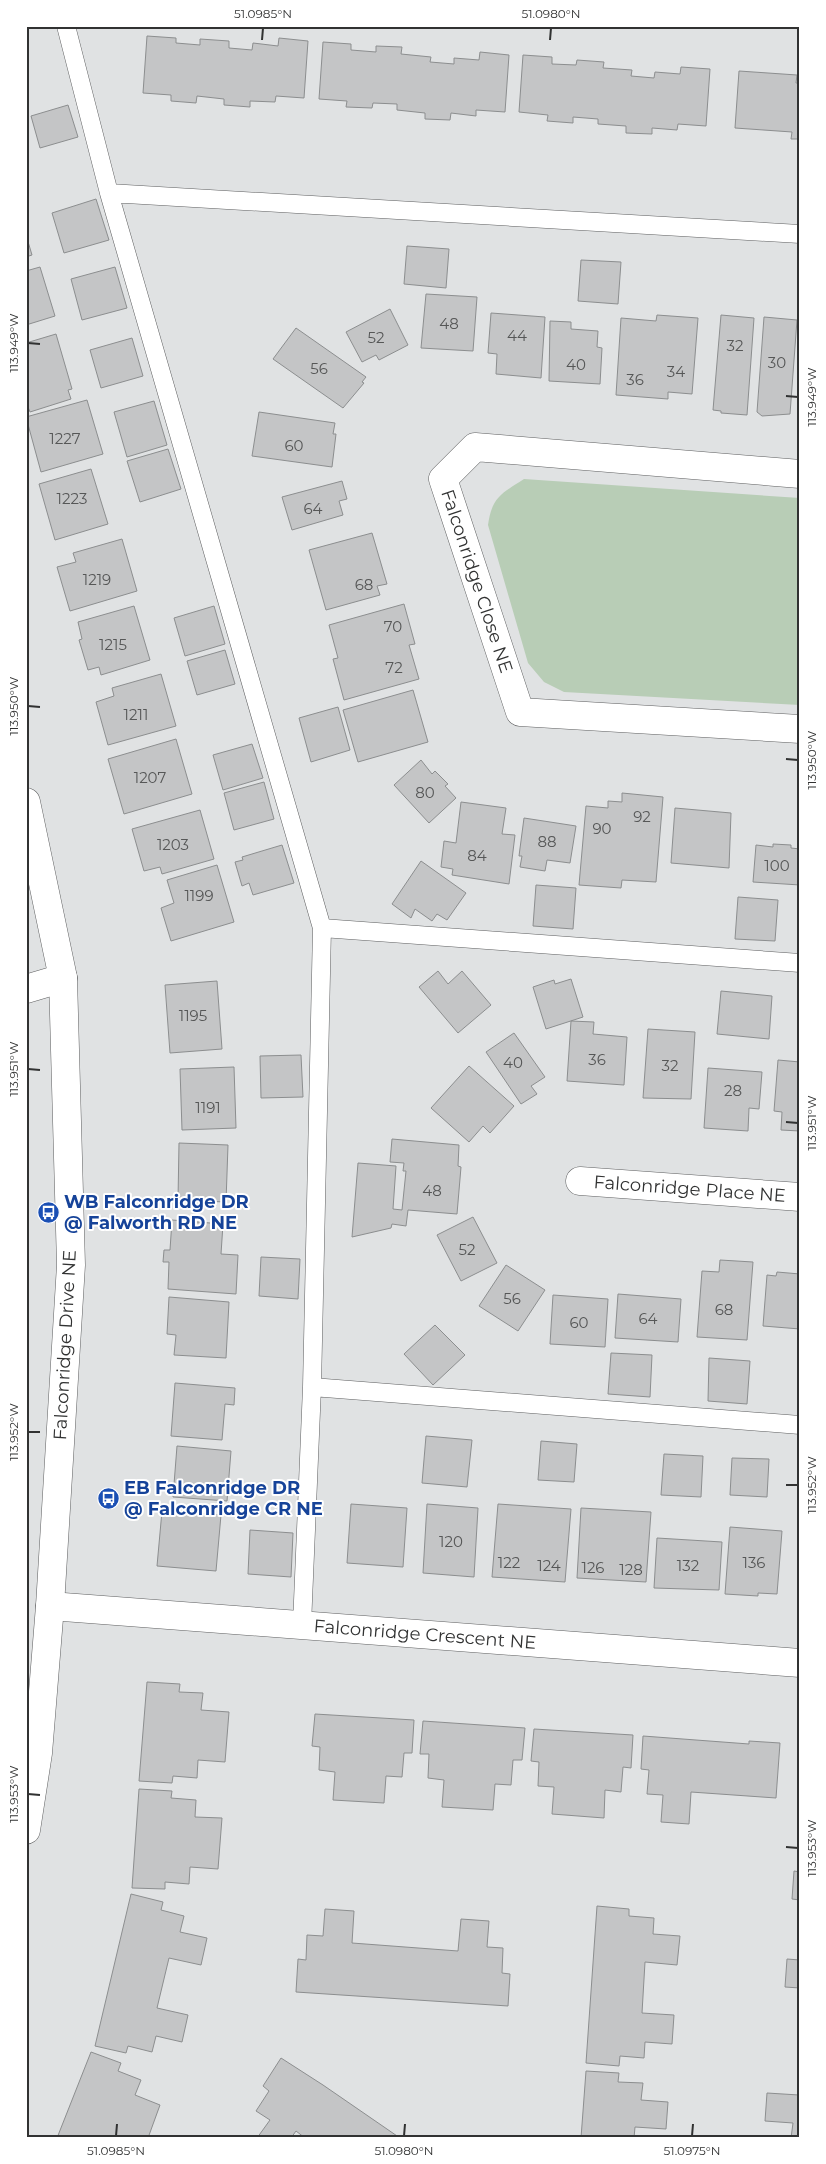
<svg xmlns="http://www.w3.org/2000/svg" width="826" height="2164" font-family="Montserrat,sans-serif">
<rect width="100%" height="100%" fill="#e0e2e3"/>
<path fill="#b8cdb6" d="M524,479l276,19v207l-236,-13 -20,-10 -16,-19 -40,-138c4,-28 13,-31 36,-46z"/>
<path fill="#c4c5c6" stroke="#8c8e8f" d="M147,36l29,2v5l24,2v-6l29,2v7l23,2 1,-7 25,3 1,-8 29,3 -4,57 -28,-2 -1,6 -25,-1v6l-26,-2v-6l-27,-3 -1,7 -25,-2v-6l-28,-2z
M323,42l28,2v6l25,2v-6l26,1 -1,7 30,3 -1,5 24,2v-6l25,2 1,-8 29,3 -4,57 -29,-2v6l-25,-3 -1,7 -25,-1v-6l-28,-3v-6l-24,-1 -1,5 -26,-1 1,-6 -28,-2z
M523,55l29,2v7l24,1 1,-5 27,2 -1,6 29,2 -1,6 23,2 1,-6 25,2 1,-7 29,2 -4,57 -28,-2 -1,6 -25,-2v6l-26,-1v-7l-28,-2v-5l-25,-2v6l-26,-2 1,-6 -29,-3z
M739,71l58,4 -1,8h4v56h-9l1,-7 -57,-4z
M68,105l10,32 -38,11 -9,-32z
M96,199l13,41 -45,13 -12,-40z
M26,235l6,20 -6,2z
M407,246l42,3 -3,39 -42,-4z
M581,260l40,2 -3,42 -40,-3z
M40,267l15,49 -29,9v-54z
M115,267l12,41 -45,12 -11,-41z
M426,294l51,3 -4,54 -52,-3z
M390,309l18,36 -29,15 -3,-5 -14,7 -16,-30z
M491,313l54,4 -4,61 -45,-4 1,-20 -9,-1z
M657,315l41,3 -6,76 -24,-2v7l-52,-4 5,-77 35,3z
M721,315l33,3 -7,97 -26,-2v-2l-8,-1z
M764,317l33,3 -7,94 -28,2 -5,-4z
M550,321l21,1v7l27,2 -1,16 5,1 -2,36 -51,-3z
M296,328l70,49 -4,5 2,1 -21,25 -70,-49z
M56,334l16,55 -4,1 3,9 -41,13 -4,-10v-59z
M132,338l11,38 -42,12 -11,-38z
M87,400l16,54 -62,18 -15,-55z
M154,401l13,44 -40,12 -13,-45z
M259,412l76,11 -2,11h3l-4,33 -80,-11z
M168,449l13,40 -41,13 -13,-41z
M91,469l17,55 -53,16 -16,-56z
M342,481l5,18 -8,2 4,14 -51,15 -10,-33z
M372,533l15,51 -10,2 3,9 -54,15 -17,-60z
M122,539l15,52 -67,20 -13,-44 19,-5 -3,-9z
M404,604l11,40 -6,1 10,34 -75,21 -11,-41 5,-1 -9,-33z
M134,606l16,54 -49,15 -2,-8 -11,3 -9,-30 3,-1 -4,-17z
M214,606l11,38 -40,12 -11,-38z
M225,650l10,34 -38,11 -10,-34z
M161,674l15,52 -68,19 -12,-43 18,-6 -2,-8z
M413,690l15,52 -70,20 -15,-52z
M338,707l12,43 -39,12 -12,-44z
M176,739l16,55 -68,20 -16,-55z
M252,744l11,34 -40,12 -10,-35z
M421,760l11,14 3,-3 13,13 -3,2 11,12 -27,25 -35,-38z
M264,782l10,37 -40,11 -10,-37z
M622,793l41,4 -7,85 -34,-2 -1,8 -42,-3 7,-79 22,2v-7l14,1z
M461,802l45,6 -4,26 13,1 -6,49 -57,-9 1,-6 -12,-2 3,-26 12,2z
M675,808l56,5 -2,55 -58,-5z
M200,810l14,49 -52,15 -2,-7 -16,4 -12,-42z
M524,818l52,8 -6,37 -23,-3 -2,11 -25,-4 2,-11h-3z
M773,844l18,1v3l9,1v36l-47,-3 3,-37 17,2z
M282,845l12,38 -41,12 -4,-12 -7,3 -7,-24 8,-2 -1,-3z
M421,861l45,32 -19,27 -10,-6 -5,7 -17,-12 -4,9 -19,-14z
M217,865l17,57 -63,19 -10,-33 13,-5 -7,-23z
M536,885l40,3 -3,41 -40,-3z
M738,897l40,3 -3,41 -40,-2z
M438,971l10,13 14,-13 29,34 -33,28 -39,-46z
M571,979l12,38 -37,12 -13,-42 21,-7 1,4z
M217,981l5,68 -52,4 -5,-68z
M721,991l51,5 -3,43 -52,-5z
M571,1021l23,1 -1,12 34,3 -3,48 -57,-4z
M648,1029l47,3 -4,67 -48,-1z
M514,1033l31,44 -14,9 6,8 -16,10 -35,-52z
M301,1055l2,42 -42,1 -1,-42z
M778,1060l22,2v69l-19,-1 1,-18 -8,-1z
M469,1066l45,40 -24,27 -7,-7 -14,16 -38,-34z
M234,1067l2,61 -54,2 -2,-61z
M708,1068l54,4 -3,37 -10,-1 -1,23 -44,-3z
M392,1139l67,6 -1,21 3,1 -4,47 -49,-4 -2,16 -14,-2 -1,4 -39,9 6,-74 38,3 -3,43 9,1 4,-39h-3l1,-8 -14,-1z
M179,1143l49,2 -2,57 -48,-2z
M473,1217l24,46 -36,18 -24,-46z
M172,1220l51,4 -2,30 17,1 -2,39 -68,-5 1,-27h-6l1,-12h6z
M261,1257l39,2 -2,40 -39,-3z
M720,1260l33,2 -6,78 -50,-3 5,-66 17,1z
M506,1265l39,25 -27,41 -39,-25z
M777,1272l23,2v55l-37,-3 4,-51 9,1z
M618,1294l63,5 -3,43 -63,-4z
M553,1295l55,4 -3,48 -55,-3z
M169,1297l60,5 -3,56 -52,-3 2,-20 -9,-1z
M435,1325l30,30 -32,30 -29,-31z
M611,1353l41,2 -2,42 -42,-3z
M709,1358l41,3 -3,43 -39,-3z
M175,1383l60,5 -1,17 -9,-1 -3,36 -51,-4z
M426,1436l46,4 -5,47 -45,-4z
M541,1441l36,3 -3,38 -36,-2z
M177,1446l54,5 -4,50 -54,-4z
M664,1454l39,2 -2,41 -40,-2z
M732,1458l37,1 -2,38 -37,-2z
M351,1504l56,4 -4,59 -56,-4z
M427,1504l51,4 -4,69 -51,-4z
M498,1504l73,5 -6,73 -73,-5z
M581,1508l70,4 -5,70 -69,-4z
M162,1511l59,4 -5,56 -59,-5z
M730,1527l52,4 -5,63 -19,-1v3l-33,-2z
M250,1530l43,3 -2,44 -43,-3z
M657,1538l65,4 -3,48 -65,-2z
M147,1682l33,2 -1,8 24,1 -2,17 28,2 -4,50 -27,-2 -1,18 -24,-2 -1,7 -33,-2z
M315,1714l99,6 -2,33h-8l-2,24 -16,-1 -2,27 -51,-3 2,-28 -16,-2 1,-23 -8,-1z
M423,1721l102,7 -3,32h-9l-2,25 -16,-1 -2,26 -51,-3 2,-27 -16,-2 1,-24h-9z
M534,1729l99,6 -2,33 -8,-1 -2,25 -16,-2 -1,28 -52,-4 2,-27 -16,-1 1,-24 -8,-1z
M643,1736l106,8v-3l31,2 -4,55 -85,-6 -2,32 -28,-2 2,-27 -16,-1 2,-24 -8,-1z
M139,1789l33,2 -1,7 25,2 -1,17 27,1 -4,51 -28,-2 -1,17 -24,-2v7l-33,-1z
M794,1871l6,1v28l-8,-1z
M131,1894l32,8 -2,8 23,6 -4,16 27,6 -6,27 -32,-7 -12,50 31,7 -6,27 -26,-6 -4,16 -24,-6 -2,7 -31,-7z
M597,1906l32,3v7l25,2 -1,16 27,2 -3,29 -32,-3 -3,51 32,2 -2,29 -27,-2 -1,16 -24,-2 -1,10 -33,-3z
M325,1909l29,2 -2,32 106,8 3,-32 28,2 -2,26 16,1 -1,25 8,1 -2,32 -212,-14 2,-33 8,1 1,-25 16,1z
M787,1959l13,1v28l-15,-1z
M91,2052l30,11 -3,8 23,9 -6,15 25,10 -12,33h-91z
M281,2058l42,27 77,53h-95l-9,-7 -5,7h-34l13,-18 -14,-9 13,-20 -6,-5z
M586,2071l33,2 -1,9 25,1 -2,17 27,2 -2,27 -31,-2 -1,11h-53z
M800,2082v56h-9l2,-15 -28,-2 2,-28 32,2z"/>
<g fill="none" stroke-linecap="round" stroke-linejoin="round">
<defs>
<path id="service" d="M66,26l43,167 213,735
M109,193l691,41
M800,963l-478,-35 -10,459 488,38
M302,1625l10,-238"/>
<g id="minor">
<path id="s1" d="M800,474l-325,-27 -32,32 77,233 280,17"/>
<path d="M26,989l37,-11"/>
<path id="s2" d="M580,1181l220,16"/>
<path id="s3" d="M50,1606l750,57"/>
</g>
<path id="tertiary" d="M26,802l37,176 8,287 -21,341 -12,147 -12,77"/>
</defs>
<use href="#service" stroke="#5e5f60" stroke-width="19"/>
<use href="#minor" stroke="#5e5f60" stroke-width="29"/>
<use href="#tertiary" stroke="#5e5f60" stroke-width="29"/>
<use href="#service" stroke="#fff" stroke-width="18"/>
<use href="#minor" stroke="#fff" stroke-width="28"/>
<use href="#tertiary" stroke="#fff" stroke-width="28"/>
</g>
<path fill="none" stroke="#313232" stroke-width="2" d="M262,40l1,-12M550,40l1,-12M28,343l12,1M786,396l12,1M28,706l12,1M786,759l12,1M28,1069l12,1M786,1122l12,1M28,1432h12M786,1485h12M28,1794l12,1M786,1847l12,1M116,2136l1,-12M404,2136l1,-12M692,2136l1,-12"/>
<defs>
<symbol id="bus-disc" viewBox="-11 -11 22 22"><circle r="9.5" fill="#1a4fb4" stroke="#fff"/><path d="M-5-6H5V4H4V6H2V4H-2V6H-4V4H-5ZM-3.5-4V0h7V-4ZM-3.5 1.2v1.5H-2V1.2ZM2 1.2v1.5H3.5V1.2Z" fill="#fff"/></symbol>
</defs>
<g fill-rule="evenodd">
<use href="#bus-disc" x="36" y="1200" width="25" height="25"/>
<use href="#bus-disc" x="96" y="1486" width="25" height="25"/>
</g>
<g text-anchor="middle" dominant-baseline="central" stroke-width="4" stroke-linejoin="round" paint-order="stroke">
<g font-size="15" fill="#565757">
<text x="449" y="323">48</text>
<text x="517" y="335">44</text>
<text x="376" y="337">52</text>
<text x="735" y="345">32</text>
<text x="777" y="362">30</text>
<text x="576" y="364">40</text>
<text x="319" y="368">56</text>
<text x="676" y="371">34</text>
<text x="635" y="379">36</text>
<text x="65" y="438">1227</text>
<text x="294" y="445">60</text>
<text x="72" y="498">1223</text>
<text x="313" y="508">64</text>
<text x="97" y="579">1219</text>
<text x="364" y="584">68</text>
<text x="393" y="626">70</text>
<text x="113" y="644">1215</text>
<text x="394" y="667">72</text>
<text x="136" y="714">1211</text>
<text x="150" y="777">1207</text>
<text x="425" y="792">80</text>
<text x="642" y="816">92</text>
<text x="602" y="828">90</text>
<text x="547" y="841">88</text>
<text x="173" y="844">1203</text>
<text x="477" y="855">84</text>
<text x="777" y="865">100</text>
<text x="199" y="895">1199</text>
<text x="193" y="1015">1195</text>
<text x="597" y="1059">36</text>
<text x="513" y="1062">40</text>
<text x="670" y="1065">32</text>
<text x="733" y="1090">28</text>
<text x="208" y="1107">1191</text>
<text x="432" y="1190">48</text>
<text x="467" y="1249">52</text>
<text x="512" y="1298">56</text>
<text x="724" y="1309">68</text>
<text x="648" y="1318">64</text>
<text x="579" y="1322">60</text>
<text x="451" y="1541">120</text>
<text x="509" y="1562">122</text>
<text x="754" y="1562">136</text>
<text x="549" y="1565">124</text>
<text x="688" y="1565">132</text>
<text x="593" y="1567">126</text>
<text x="631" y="1569">128</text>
</g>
<g font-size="18" fill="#313232" stroke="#fff">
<text stroke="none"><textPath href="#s1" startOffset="479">Falconridge Close NE</textPath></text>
<text stroke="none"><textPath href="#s2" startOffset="110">Falconridge Place NE</textPath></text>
<text transform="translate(65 1345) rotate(-87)">Falconridge Drive NE</text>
<text stroke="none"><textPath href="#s3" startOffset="376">Falconridge Crescent NE</textPath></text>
</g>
<g font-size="18" font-weight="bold" fill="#164399" stroke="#fff" text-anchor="start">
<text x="64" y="1202">WB Falconridge DR<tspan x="64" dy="21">@ Falworth RD NE</tspan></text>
<text x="124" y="1488">EB Falconridge DR<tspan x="124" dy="21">@ Falconridge CR NE</tspan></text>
</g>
</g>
<rect width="826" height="2164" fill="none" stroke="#ffffff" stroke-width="55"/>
<rect x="28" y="28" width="770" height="2108" fill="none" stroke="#313232" stroke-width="2"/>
<g font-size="12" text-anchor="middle" fill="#313232">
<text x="263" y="18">51.0985°N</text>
<text x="551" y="18">51.0980°N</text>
<text transform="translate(14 343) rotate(-90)" y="4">113.949°W</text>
<text transform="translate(812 397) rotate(-90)" y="4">113.949°W</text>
<text transform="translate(14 706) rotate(-90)" y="4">113.950°W</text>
<text transform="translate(812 760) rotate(-90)" y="4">113.950°W</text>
<text transform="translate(14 1069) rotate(-90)" y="4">113.951°W</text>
<text transform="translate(812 1123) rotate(-90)" y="4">113.951°W</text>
<text transform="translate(14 1432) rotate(-90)" y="4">113.952°W</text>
<text transform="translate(812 1485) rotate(-90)" y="4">113.952°W</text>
<text transform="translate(14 1794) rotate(-90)" y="4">113.953°W</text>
<text transform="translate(812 1848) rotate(-90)" y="4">113.953°W</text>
<text x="116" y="2155">51.0985°N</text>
<text x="404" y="2155">51.0980°N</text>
<text x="692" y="2155">51.0975°N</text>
</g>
</svg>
